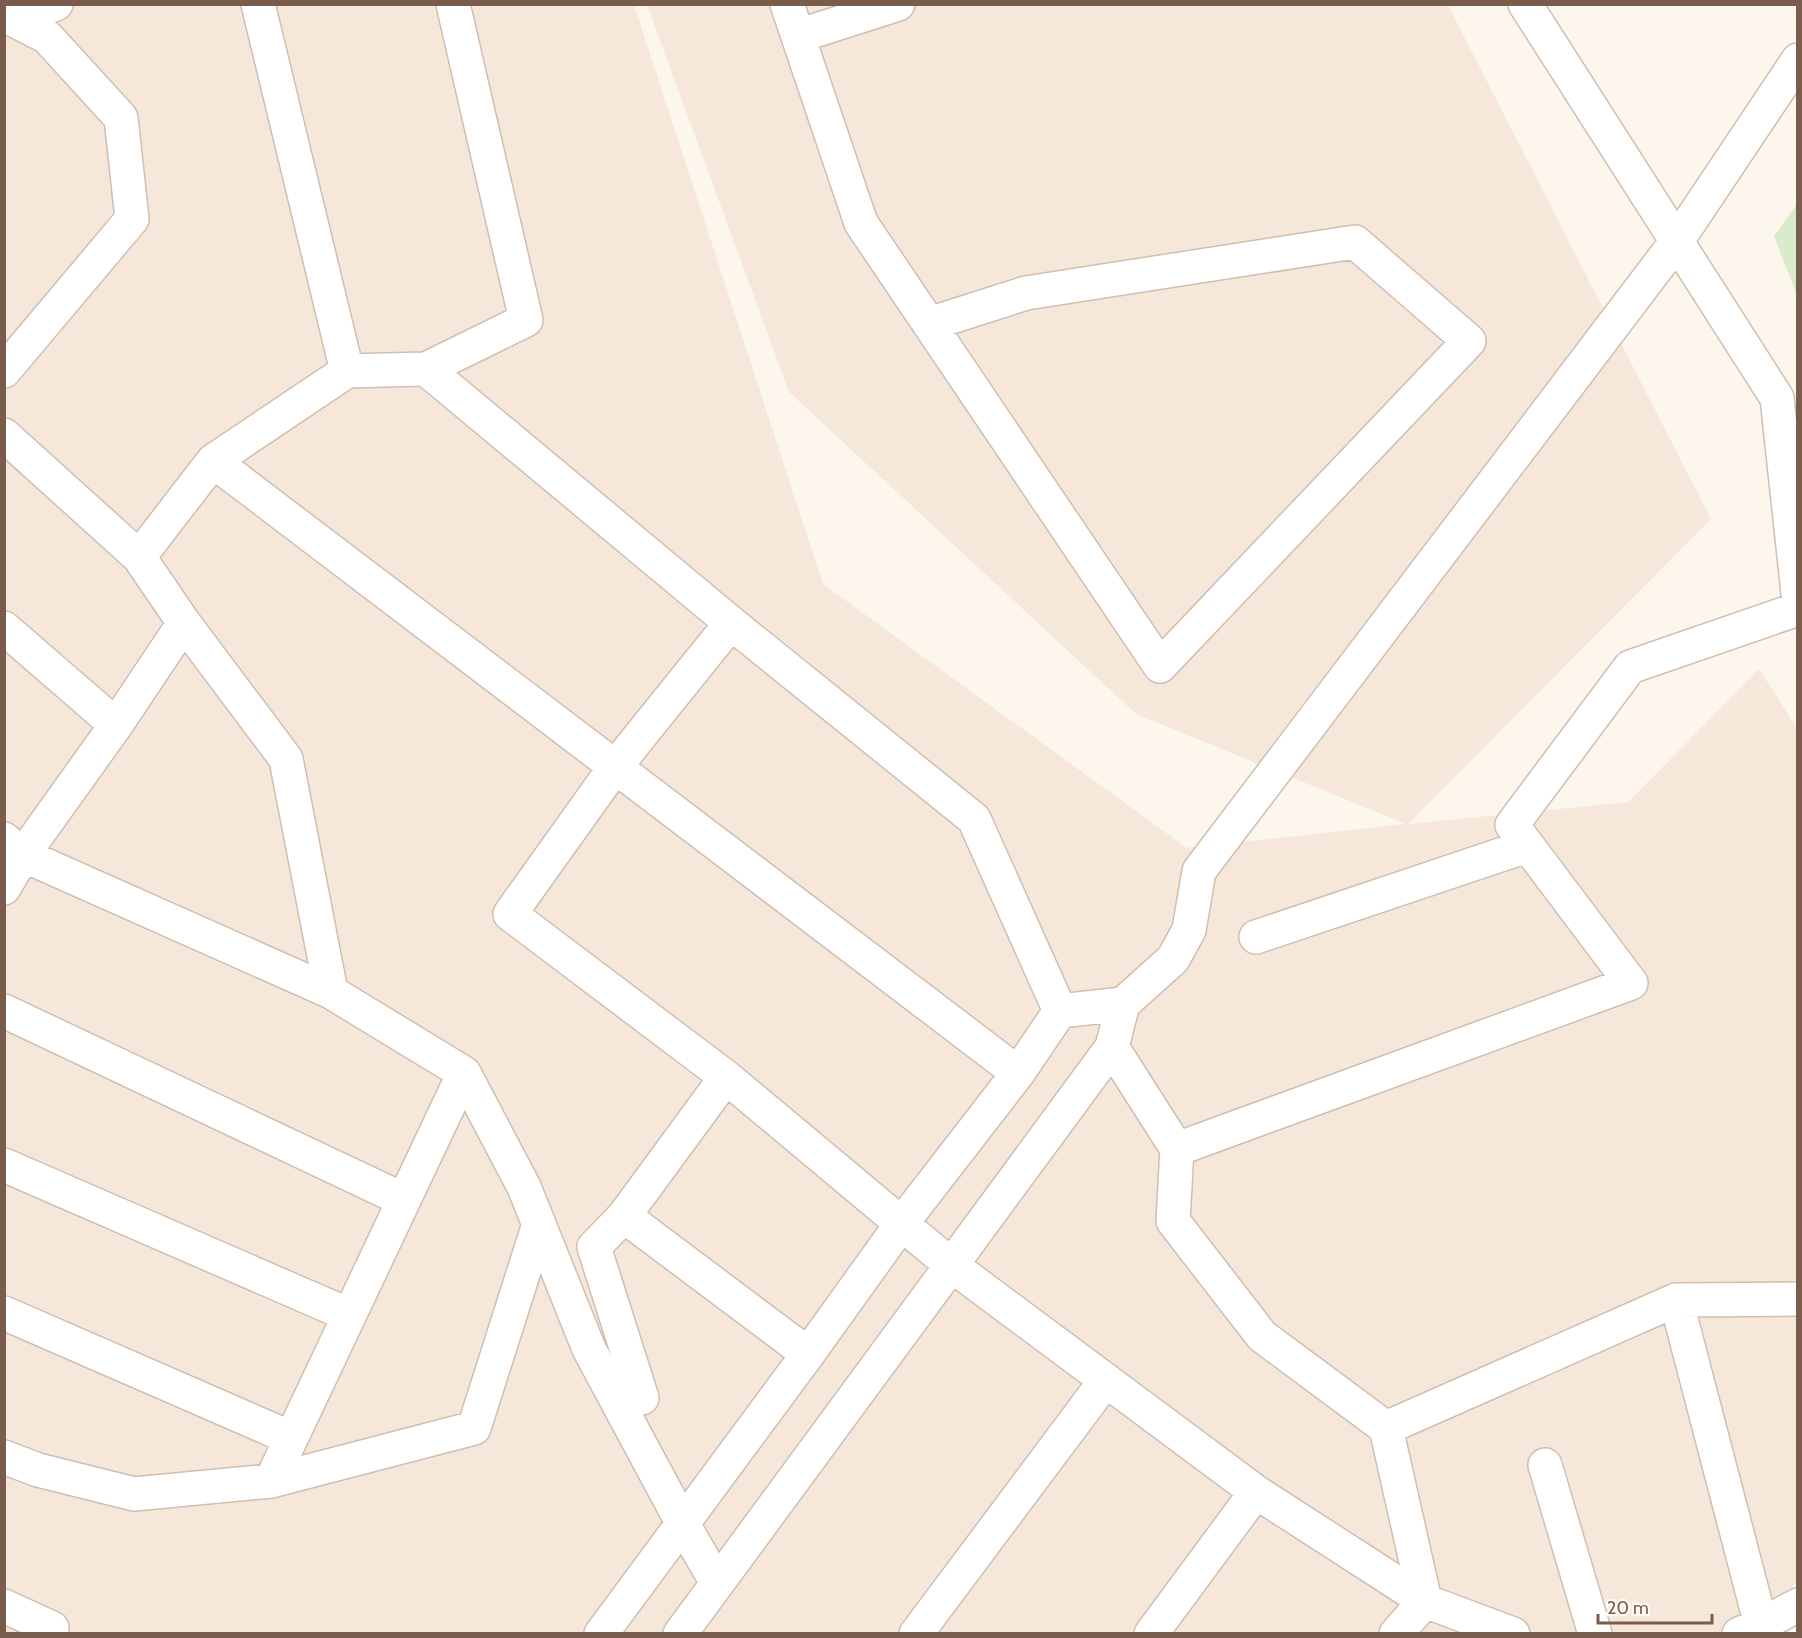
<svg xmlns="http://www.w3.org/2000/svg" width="1802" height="1638" font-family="Cabin,sans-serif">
<rect width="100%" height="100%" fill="#fdf6ec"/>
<path fill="#f5e8da" d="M5,5h629l189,579 364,264 219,-24 -270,-110 -347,-322 -142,-387h801l263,514 -303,305 220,-22 131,-133 38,59v854l-46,52h-1746z"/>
<path fill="#d8ecc9" d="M1797,204v91l-23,-59z"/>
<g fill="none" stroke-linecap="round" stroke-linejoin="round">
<defs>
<path id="minor" d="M258,4l89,367
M787,4l74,219 299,443 309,-325 -114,-99 -329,51 -97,31
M1525,4l252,394 21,195
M4,15l43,22 74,81 11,101 -128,152
M14,20l42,-16
M798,36l100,-32
M426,369l305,254 243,196 86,192
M4,435l135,122 45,66 102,136 45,233
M213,461l805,612
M139,557l74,-96 134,-90 79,-2 100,-49 -73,-316
M731,623l-116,144 -105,147 216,163 225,188 305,227 169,109 88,33
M4,628l112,97
M4,839l19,16 308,137 133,81 60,114 65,162 94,175 34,59
M4,888l19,-33 93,-130 68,-102
M1256,937l271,-91
M1123,1004l50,-45 16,-29 10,-59 478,-630 121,-181
M4,1011l400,189
M1112,1047l65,102 -4,72 89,115 124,92 39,173 -29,33
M1177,1149l454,-166 -119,-158 118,-158 168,-58
M4,1165l345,150
M624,1216l184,138
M1676,1300l85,325
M4,1313l287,125
M642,1398l-48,-151 30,-31 102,-139
M1386,1428l290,-128 122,-1
M4,1457l34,13 96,24 137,-13 193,-408
M1545,1465l50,169
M271,1481l203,-53 65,-204
M4,1606l48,22 -1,6
M601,1634l207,-280 94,-131 116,-150 42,-62 63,-7 -11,43 -432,587
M916,1634l190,-254
M1151,1634l105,-142
M1739,1634l22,-9 37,-20"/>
</defs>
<use href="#minor" stroke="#d1beb0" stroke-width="36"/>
<use href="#minor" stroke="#fff" stroke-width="33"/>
</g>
<rect width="1802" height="1638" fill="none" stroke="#7a5c4d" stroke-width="12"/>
<path d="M1598 1614v9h114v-9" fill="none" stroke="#7a5c4d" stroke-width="3"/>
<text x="1607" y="1614" font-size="18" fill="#7a5c4d" stroke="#fffaf3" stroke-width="4.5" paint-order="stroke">20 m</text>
</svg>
